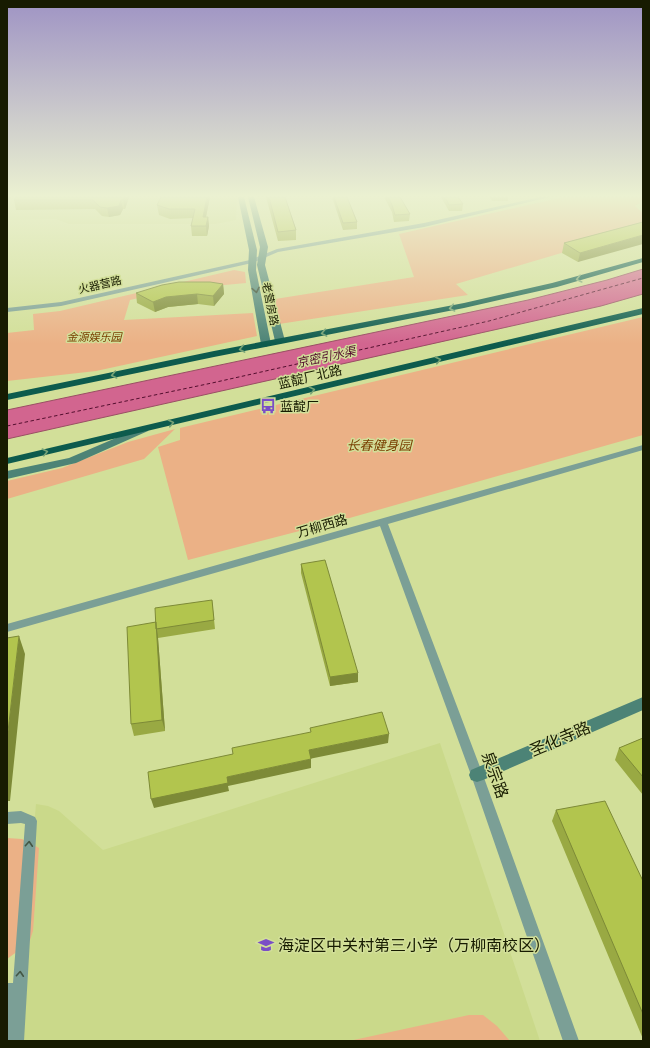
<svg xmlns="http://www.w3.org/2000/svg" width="650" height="1048" font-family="'Zilla Slab','Noto Sans SC',serif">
<rect width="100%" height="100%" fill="#d2df99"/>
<path fill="#cad98a" d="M8,197h229l-1,23 -21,4h-146l-13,-5 -49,1v-21z
M440,743l100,298h-524l20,-237 12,2 11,5 44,39z"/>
<path fill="#ebb186" d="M564,197h79v4l-8,5 8,7v16l-187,55 12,11 -189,29 -4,-25 139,-22 -15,-43z
M234,270l11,2 1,11 -74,7 -42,10 -6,20 129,-7 4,23 -161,35 -89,10v-48l27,-3 -1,-16 27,-3z
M643,317v118l-297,84 -158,41 -30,-113 22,-7v-12z
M175,429l-31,30 -137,40v-18l55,-13 66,-26z
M7,838l15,1 17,9 -6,83 -4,12 -22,16z
M469,1015h14l14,11 13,15h-161z"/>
<path fill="#d2658f" stroke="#9a4f64" d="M643,269v25l-42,12 -594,133v-29l521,-110 79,-20z"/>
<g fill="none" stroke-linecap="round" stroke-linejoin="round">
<path stroke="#530e2e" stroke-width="1" stroke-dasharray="3.5 2.5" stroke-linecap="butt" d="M7,426l205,-43 277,-62 154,-43"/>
<path fill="#7b9f96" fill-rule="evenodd" d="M540,197h10l-126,30 -146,25 -26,11 -191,43 -54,6v-4l54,-6 189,-42 27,-11 147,-26z
M643,445v5l-255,74 95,251 96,266h-16l-92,-266 -91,-249 -373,106v-8z
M21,811l14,6 2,4 -13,220h-17v-58h6l12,-159 -4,-1 -14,1v-12z"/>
<path fill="#4c8376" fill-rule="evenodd" d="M7,197h4l-2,3 -2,1z
M238,197h6l13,53 -1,20 15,74 -5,3 -5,-3 -13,-74 1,-20z
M248,197h6l14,50 -3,18 20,76 -5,3 -5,-3 -18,-76 3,-18z
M144,426l4,1 1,2 -1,2 -72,32 -69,16v-8l62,-13z
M643,697v13l-160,70 -6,2 -6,-2 -2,-5 2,-5z"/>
<path fill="#0d5b4d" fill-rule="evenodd" d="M643,258v4l-86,25 -93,21 -250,49 -207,43v-6l207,-43 250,-48 88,-20z
M643,308v6l-636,150v-6z"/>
</g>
<path fill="#99a943" d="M129,197l-4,12h-2l-3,6 -11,2 -7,-1 -7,-7 -79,1 -2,-10z
M210,197l-4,20h2l1,9 -2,10h-15l-1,-10 2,-8 -23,1 -11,-4 -2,-10z
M266,197h19l11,33v10l-18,1z
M332,197h15l10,25v7l-14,1z
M384,197h16l10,17 -1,7 -15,1 -2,-10z
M441,197h17l5,7 -1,7h-13z
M490,197h18v4h-16z
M643,222l-65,40 -16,-9 2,-10z
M223,284l1,10 -10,12 -16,-2 -30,3 -13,5 -18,-9 -1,-10z
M301,564l57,118 -28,4 -29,-113z
M212,600l3,29 -57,9 7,93 -31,5 -3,-12 25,-98z
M643,738v57l-28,-35 4,-12z
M556,810l87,71v158l-91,-218z"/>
<path fill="#7d8a37" d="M125,197h4l-4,12 -2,-9z
M207,197h3l-6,29 -1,-9z
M121,200l2,9 -3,6 -11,2 -2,-9z
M208,217l1,9 -2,10 -1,-10z
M643,235v9l-65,18 2,-9z
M223,284l1,10 -10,12 -1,-10z
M197,294l1,10 -30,3 -13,5 -2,-10 13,-5z
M156,622l2,16 7,93 -3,-11z
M19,636l6,18 -15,147h-3v-61z
M358,673v9l-28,4v-9z
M389,734l-1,9 -79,16v-9z
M311,759v9l-83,18 1,5 -75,17 -3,-9 76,-22z"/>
<path fill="#b2c54e" stroke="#7d8a37" d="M16,197h109l-2,3h-2l-2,6 -12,2 -7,-1 -7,-7h-79z
M161,197h46l-4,20h5l-2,9h-15l4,-17h-26l-12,-4z
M269,197h16l11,33 -18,2z
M334,197h13l10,25 -14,1z
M388,197h12l10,17 -15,1 -3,-10z
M445,197h13l5,7 -14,1z
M643,222v13l-63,18 -16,-10z
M179,282h31l13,2 -10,12 -16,-2 -31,3 -13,5 -17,-9 26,-8z
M325,560l33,113 -28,4 -29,-113z
M212,600l2,20 -58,9 -1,-21z
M156,622l6,98 -31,4 -4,-97z
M19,636l-12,104v-102z
M382,712l7,22 -80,16 2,9 -84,18 1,6 -77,16 -3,-27 85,-18 -1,-6 79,-16 -1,-4z
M643,738v39l-24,-29z
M605,801l38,80v133l-87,-204z"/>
<defs><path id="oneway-chevron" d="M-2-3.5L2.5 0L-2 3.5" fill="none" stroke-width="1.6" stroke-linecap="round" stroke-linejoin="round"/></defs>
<g stroke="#79a477">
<use href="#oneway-chevron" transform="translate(579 279) rotate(166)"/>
<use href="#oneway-chevron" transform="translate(452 308) rotate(168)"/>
<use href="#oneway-chevron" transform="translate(324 333) rotate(169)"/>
<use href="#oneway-chevron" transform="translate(242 349) rotate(169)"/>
<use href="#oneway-chevron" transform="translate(438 360) rotate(-13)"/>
<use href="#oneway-chevron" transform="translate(114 375) rotate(168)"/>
<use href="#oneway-chevron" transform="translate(312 390) rotate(-13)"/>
<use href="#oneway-chevron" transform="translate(171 423) rotate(-13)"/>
<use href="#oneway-chevron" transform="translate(45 452) rotate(-13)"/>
</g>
<use stroke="#2a3f2a" href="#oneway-chevron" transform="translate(256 290) rotate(79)"/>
<g stroke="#445644">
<use href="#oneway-chevron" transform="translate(29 844) rotate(-86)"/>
<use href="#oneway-chevron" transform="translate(20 974) rotate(-86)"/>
</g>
<linearGradient id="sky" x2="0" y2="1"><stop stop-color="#9f94c4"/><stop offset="0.57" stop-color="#ebf1d1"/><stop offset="1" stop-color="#ebf1d1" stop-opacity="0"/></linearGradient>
<rect width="650" height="344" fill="url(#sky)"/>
<defs>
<symbol id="bus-bare" viewBox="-9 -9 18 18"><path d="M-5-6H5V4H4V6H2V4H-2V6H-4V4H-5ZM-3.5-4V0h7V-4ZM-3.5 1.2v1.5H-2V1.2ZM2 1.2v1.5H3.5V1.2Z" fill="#7b4ec6" stroke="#d2df99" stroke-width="2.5" paint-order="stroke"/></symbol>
<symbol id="school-bare" viewBox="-9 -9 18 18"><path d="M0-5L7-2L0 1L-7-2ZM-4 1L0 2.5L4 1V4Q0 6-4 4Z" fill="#7b4ec6" stroke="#d2df99" stroke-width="2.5" paint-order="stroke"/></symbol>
</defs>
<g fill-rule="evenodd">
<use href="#bus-bare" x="257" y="395" width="22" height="22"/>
<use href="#school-bare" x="255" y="934" width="22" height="22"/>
</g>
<g text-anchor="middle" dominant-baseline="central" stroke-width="3" stroke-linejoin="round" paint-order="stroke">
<g font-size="11" fill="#171b01" stroke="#d2df99">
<text transform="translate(100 285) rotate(-13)">火器营路</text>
<text transform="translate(270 304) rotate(79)">老营房路</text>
</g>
<g font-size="11" font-style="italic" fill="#793e00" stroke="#d2df99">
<text x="94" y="337">金源娱乐园</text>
</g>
<g font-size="12" font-style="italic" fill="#530e2e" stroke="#d2df99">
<text transform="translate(326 357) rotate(-12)">京密引水渠</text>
</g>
<g font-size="13" fill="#171b01" stroke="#d2df99">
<text transform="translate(310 377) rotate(-13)">蓝靛厂北路</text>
<text transform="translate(322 526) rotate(-16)">万柳西路</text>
</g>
<g font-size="13" fill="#171b01" stroke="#d2df99" text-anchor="start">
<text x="280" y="406">蓝靛厂</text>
</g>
<g font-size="13" font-style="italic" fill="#793e00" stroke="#d2df99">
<text x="379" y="445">长春健身园</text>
</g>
<g font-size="16" fill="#171b01" stroke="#d2df99">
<text transform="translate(560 739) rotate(-23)">圣化寺路</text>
<text transform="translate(495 775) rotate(70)">泉宗路</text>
</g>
<g font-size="16" fill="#171b01" stroke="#d2df99" text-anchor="start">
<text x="278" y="945">海淀区中关村第三小学（万柳南校区）</text>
</g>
</g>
<rect width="650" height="1048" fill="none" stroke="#171b01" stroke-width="16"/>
</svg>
